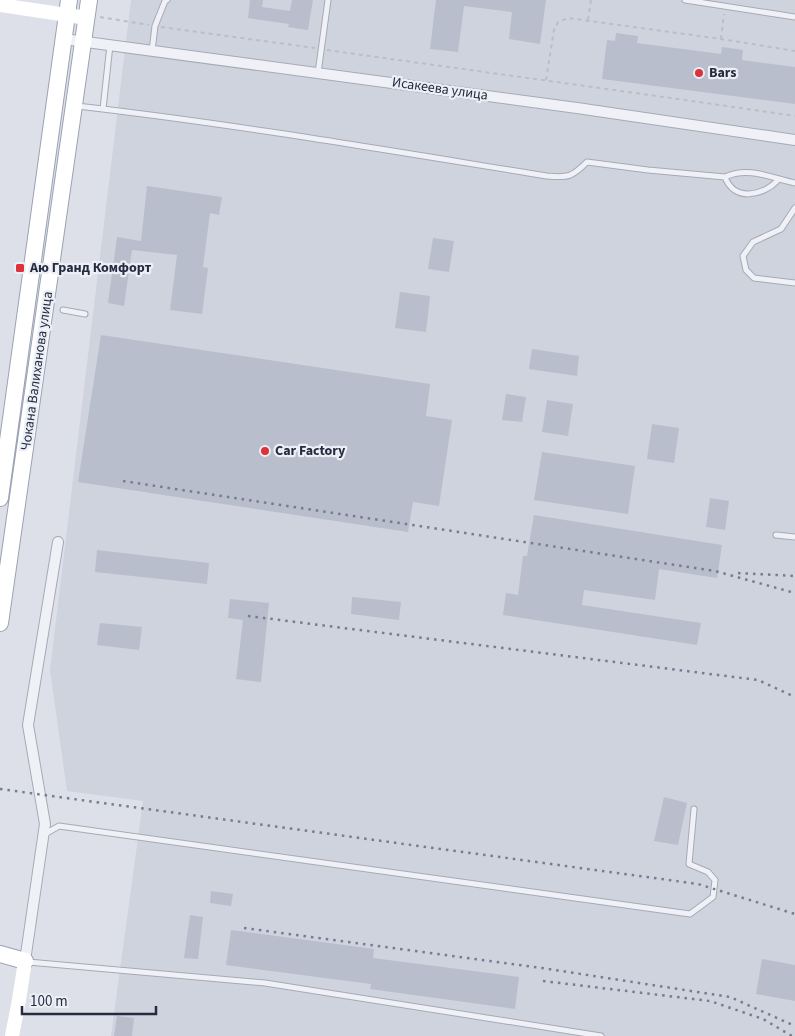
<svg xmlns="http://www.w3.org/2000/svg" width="795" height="1036" font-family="'Source Sans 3',sans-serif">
<rect width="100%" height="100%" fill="#dde0e8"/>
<path fill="#ced3de" d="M131,0h664v1036h-684l32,-235 -76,-10 -17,-121z"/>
<path fill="#b9becc" d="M250,0h13l-1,7 28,4 2,-11h21l-5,30 -20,-3 1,-3 -41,-6z
M436,0h110l-6,44 -31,-5 3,-27 -48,-6 -6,46 -28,-3z
M616,33l22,3 -1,7 84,11 1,-7 21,3 -1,10 53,7v37l-193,-25 5,-39 8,1z
M147,186l75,11 -3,18 -9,-2 -7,54 5,1 -6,46 -32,-4 7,-55 -45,-5 -8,56 -16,-3 9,-66 24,4z
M433,238l21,3 -5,31 -21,-3z
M400,292l30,4 -4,36 -31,-4z
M101,335l329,49 -4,32 26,4 -13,86 -26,-4 -5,30 -330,-50z
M532,349l47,7 -2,20 -48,-7z
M506,394l20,3 -4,25 -20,-2z
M547,400l26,4 -5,32 -26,-4z
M652,424l27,4 -5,35 -27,-4z
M542,452l93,14 -7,48 -94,-14z
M710,498l19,3 -4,29 -19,-3z
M534,515l188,30 -5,33 -58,-9 -4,31 -71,-10 -2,15 119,18 -4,22 -194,-30 3,-22 12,2 5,-39h4z
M97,550l112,13 -2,21 -112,-12z
M352,597l49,5 -2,18 -48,-6z
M230,599l39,4 -8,79 -25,-3 7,-59 -15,-2z
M100,623l42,4 -3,23 -42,-5z
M664,797l23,6 -9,42 -24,-4z
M211,891l22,3 -2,12 -21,-3z
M190,915l13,2 -5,42 -14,-1z
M231,930l143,19 -1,9 146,19 -4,32 -145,-20 1,-5 -145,-19z
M762,959l33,6v36l-39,-7z
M117,1016l17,2 -2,18h-18z"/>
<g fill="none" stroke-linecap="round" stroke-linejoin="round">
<defs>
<path id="lane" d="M685,0l110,17
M152,51l3,-25 10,-25 2,-1
M318,73l10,-73
M77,106c158,18 314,45 470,70 21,2 25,1 40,-14l61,8 77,7c23,-11 47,1 70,6
M103,109l7,-64
M725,177c9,25 38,19 53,3
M795,208l-14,21 -28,13 -10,14 3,14 8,8 41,5
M63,310l22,4
M776,535l19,2
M45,834l14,-8 631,88 23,-17 2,-17 -7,-8 -19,-8 5,-55
M28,962l237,21 336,53"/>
<path id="street" d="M64,39l513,69 218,32
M25,961l20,-137 -17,-99 30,-183"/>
<path id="primary" d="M0,498l69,-498
M0,623l89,-623
M0,954l25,7"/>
</defs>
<use href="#lane" stroke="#a6aab6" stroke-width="7"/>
<use href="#street" stroke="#a6aab6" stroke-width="12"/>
<use href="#primary" stroke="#9ba2b5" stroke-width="18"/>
<path stroke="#bbbec7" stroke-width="2" stroke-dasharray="4 4" stroke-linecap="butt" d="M100,17l49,8
M588,20l3,-20
M161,27l154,21
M721,39l3,-25
M327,50c156,22 312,43 468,66
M546,80l8,-50 4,-8 10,-4 153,21 74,12"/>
<use href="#lane" stroke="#f0f1f6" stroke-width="5"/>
<use href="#street" stroke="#f0f1f6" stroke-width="10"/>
<path stroke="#fff" stroke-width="14" d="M0,5l87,13
M12,1036l7,-36 6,-39"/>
<use href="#primary" stroke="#fff" stroke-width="16"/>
<path stroke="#757d93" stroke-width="2.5" stroke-dasharray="2.5 5" stroke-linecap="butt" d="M123,481l592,90 80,22
M738,573l57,3
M248,616l510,64 37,17
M0,789l698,95 97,30
M244,928l298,40 188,29 65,29
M543,981l167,20 53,18 29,17"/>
</g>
<g fill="#dc333a" stroke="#eceff6" stroke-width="2">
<circle cx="699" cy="73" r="5"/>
<rect x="15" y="263" width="10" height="10" rx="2.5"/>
<circle cx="265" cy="451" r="5"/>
</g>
<g text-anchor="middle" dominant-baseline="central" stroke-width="4.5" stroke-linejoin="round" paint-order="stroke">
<g font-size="14" font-weight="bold" fill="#252c40" stroke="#eceff6" text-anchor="start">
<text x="709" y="73">Bars</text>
<text x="30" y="268">Аю Гранд Комфорт</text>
<text x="275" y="451">Car Factory</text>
</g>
<g font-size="14" fill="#252c40" stroke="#eceff6">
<text transform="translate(440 89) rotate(8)">Исакеева улица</text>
<text transform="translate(37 371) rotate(-82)">Чокана Валиханова улица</text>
</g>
</g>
<path d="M22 1006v8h134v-8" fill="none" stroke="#252c40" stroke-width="2.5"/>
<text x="30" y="1006" font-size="15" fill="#252c40" stroke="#eceff6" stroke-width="4" paint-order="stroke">100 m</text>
</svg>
